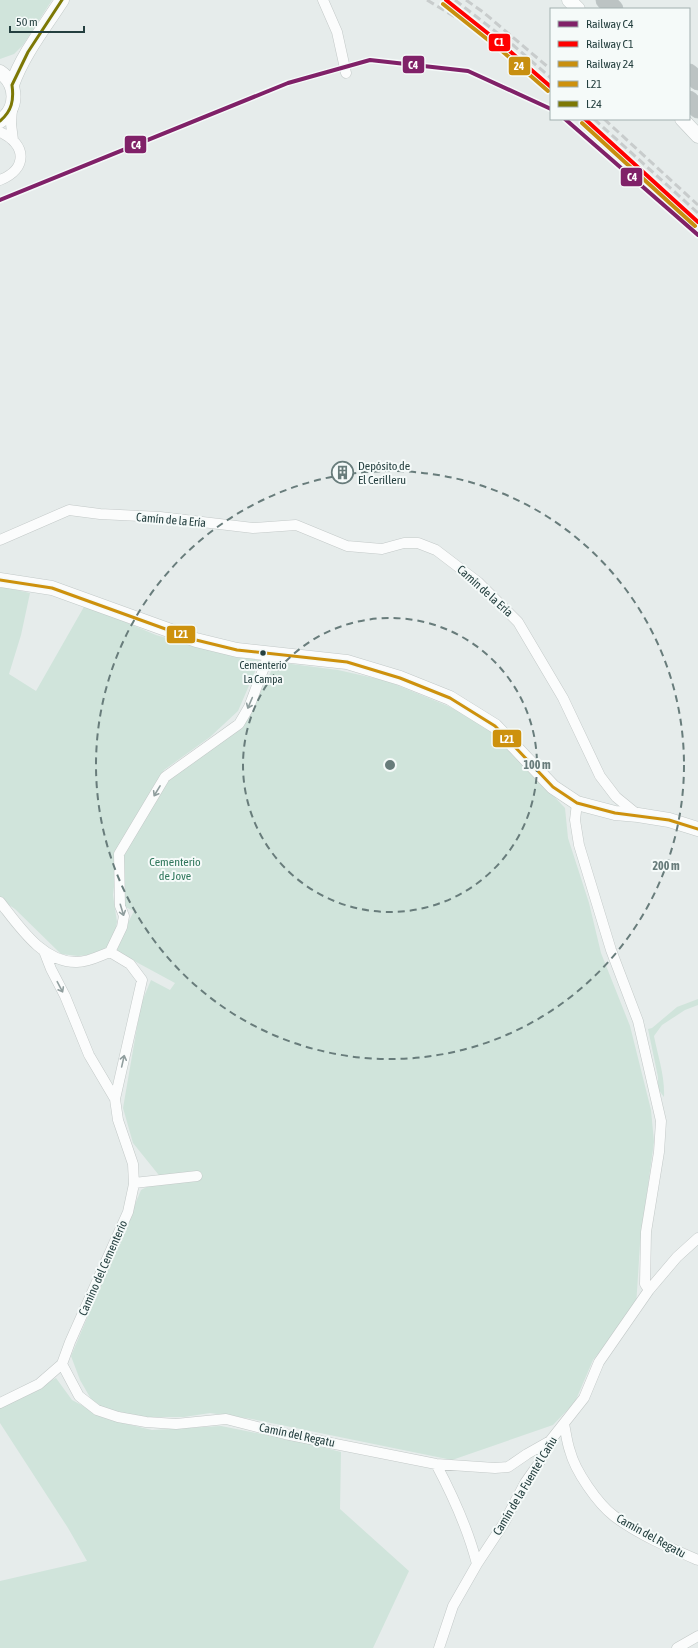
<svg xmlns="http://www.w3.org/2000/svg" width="698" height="1648" font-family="'Asap Condensed',sans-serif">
<rect width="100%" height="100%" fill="#e6eceb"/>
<path fill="#d0e4db" d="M0,0h52l-29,45 -9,9 -14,5z
M3,587l27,6 -9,42 -12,39 27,17 49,-86 71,30 55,16 49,9 -22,51 -28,26 -46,33 -45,75 -6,50 4,27 -3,16 -8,10 -9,6 -19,2 -17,-2 -46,-45 -13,-9 -2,-4v-308z
M276,662l62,8 49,11 61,25 40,21 77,81 3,30 21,65 12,50 29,73 21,84 3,32 -14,102 -4,63 -43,53 -18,42 -22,23 -101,35 -200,-41 -42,-6 -26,4h-39l-40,-8 -14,-10 -11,-19 -9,-24 70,-166 21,-11 -29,-36 -10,-35 18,-104 10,-24 19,10 5,-7 -61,-33 20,-39 -11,-5 1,-53 45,-75 73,-50z
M698,999v6l-13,5 -23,15 -8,11c4,21 11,40 10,61l-6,-8v-12l-10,-48 4,-1 25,-21z
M56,1378l16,22 38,20 42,10 69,-4 81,16 39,10 -1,57 69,62 -36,77h-373v-67l87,-20 -19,-33 -68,-105v-15z"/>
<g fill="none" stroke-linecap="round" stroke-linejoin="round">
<defs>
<path id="street" d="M323,0l14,32 9,41
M12,108l-1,16 2,16
M0,132c27,12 28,37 0,48
M0,540l69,-30 31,4 60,3 93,11 43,-3 51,21 35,3 22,-6h14l18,7 42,32 40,40 45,76 37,78 16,21 22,18
M577,803l-2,17 4,25 32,105 27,71 23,100 -2,31 -13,80 -1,52 4,6
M0,902c19,24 43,61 77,60 12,0 22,-6 33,-10l20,12 12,16 -27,119 3,21 15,44 1,20 -6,28 -58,130 -8,22 -23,20 -39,19
M44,951l7,18 14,27 24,59 26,44
M110,952l12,-25 2,-11 -4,-10 -1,-52 46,-77 74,-53 10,-17 20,-53
M134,1183l63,-7
M62,1364l17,32 18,14 21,7 28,5 30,2 50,-5 59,15 151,30 59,4 13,-1 19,-13 23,-13
M564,1424c2,9 3,19 6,27 5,20 28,53 44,65 25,19 56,32 84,44
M436,1464c17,32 32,65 41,100
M439,1648l14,-42 24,-42 27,-41 21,-40 14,-20 11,-22 34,-43 15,-36 50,-72 28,-33 21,-19
M677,1648l21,-12"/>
<path id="secondary" d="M569,0l9,9
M0,72c18,12 18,37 0,49
M12,85c11,-31 32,-57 50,-85
M682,119l16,17
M0,580l52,8 144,52 41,10 110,12 53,16 50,20 45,28 58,61 24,16 38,10 23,2 31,5 29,9"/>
<path id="highway" d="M605,0l9,9
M689,73l9,8
M689,100l9,9"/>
</defs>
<use href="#street" stroke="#c3c9c8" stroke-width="11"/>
<use href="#secondary" stroke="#c2c9c8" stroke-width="15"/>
<use href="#highway" stroke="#c2caca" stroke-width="19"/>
<use href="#street" stroke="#fbfcfc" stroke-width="10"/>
<use href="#secondary" stroke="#fbfcfc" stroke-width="14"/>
<use href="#highway" stroke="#bcc3c3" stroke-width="18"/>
<path stroke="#c8cccc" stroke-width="3" stroke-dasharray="8 4" stroke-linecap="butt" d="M427,0l78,47
M455,0l58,45 38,33
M466,0l17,12 65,55
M594,119l104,94
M604,119l94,86"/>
<defs>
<path id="bus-1" d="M0,580l52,8 144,52 41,10 110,12 53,16 50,20 45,28 58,61 24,16 38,10 54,7 29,9"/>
<path id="bus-2" d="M12,85l16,-33 34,-52
M0,121c12,-10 14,-21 12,-36"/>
</defs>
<use href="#bus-1" stroke="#f5faf9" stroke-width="6"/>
<use href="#bus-2" stroke="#f5faf9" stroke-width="6"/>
<use href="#bus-1" stroke="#cd910d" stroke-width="3"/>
<use href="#bus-2" stroke="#7d7805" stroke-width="3"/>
<defs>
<path id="rail-1" d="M565,119l133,116
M0,200l288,-117 82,-23 98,11 83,38"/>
<path id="rail-2" d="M446,0l59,47 46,40
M585,119l113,103"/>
<path id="rail-3" d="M443,4l59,47 46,40
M582,123l113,103"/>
</defs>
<use href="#rail-1" stroke="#f5faf9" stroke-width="7"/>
<use href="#rail-2" stroke="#f5faf9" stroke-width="7"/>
<use href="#rail-3" stroke="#f5faf9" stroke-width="7"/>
<use href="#rail-1" stroke="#802168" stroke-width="4"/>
<use href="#rail-2" stroke="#f00" stroke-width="4"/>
<use href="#rail-3" stroke="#c88f10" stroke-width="4"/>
</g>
<defs><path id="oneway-shaft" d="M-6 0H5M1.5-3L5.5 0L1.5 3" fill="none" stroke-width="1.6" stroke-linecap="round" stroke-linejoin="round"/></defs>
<g stroke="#909e9e">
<use href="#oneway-shaft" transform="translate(250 703) rotate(113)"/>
<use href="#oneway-shaft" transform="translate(157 791) rotate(121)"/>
<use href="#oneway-shaft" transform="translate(122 910) rotate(73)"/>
<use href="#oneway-shaft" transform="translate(60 987) rotate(62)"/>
<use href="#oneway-shaft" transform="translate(123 1061) rotate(-77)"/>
</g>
<g fill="none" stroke="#687c7b" stroke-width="2" stroke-dasharray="7 5">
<circle cx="390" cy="765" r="147"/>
<circle cx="390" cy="765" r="294"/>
</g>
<defs>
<symbol id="building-ring" viewBox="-11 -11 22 22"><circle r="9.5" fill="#f5faf9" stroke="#687c7b" stroke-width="1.5"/><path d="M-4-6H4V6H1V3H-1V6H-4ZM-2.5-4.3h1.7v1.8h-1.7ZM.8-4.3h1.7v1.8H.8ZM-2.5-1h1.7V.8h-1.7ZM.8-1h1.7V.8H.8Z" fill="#687c7b"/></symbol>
</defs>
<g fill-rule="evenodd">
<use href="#building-ring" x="330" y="460" width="25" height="25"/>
</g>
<circle fill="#243f3f" stroke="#f5faf9" stroke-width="1.5" cx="263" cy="653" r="3.5"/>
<g text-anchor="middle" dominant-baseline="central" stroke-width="4" stroke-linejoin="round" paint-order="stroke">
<g font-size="11" fill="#243f3f" stroke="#f5faf9">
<text x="263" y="665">Cementerio<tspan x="263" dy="14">La Campa</tspan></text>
</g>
<g font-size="12" fill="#243f3f" stroke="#f5faf9" text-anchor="start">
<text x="358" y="466">Depósito de<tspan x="358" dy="14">El Cerilleru</tspan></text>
</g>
<g font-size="12" fill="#243f3f" stroke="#f5faf9">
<text transform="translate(171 520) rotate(5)">Camín de la Ería</text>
<text transform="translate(485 591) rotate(42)">Camín de la Ería</text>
<text transform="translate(103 1268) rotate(-66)">Camino del Cementerio</text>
<text transform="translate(297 1435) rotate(12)">Camín del Regatu</text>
<text transform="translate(525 1486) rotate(-59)">Camín de la Fuente'l Cañu</text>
<text transform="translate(651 1536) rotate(29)">Camín del Regatu</text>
</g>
<g font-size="12" fill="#2e765b" stroke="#f5faf9">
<text x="175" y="862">Cementerio<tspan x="175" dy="14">de Jove</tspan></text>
</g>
</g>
<circle cx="390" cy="765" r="6" fill="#687c7b" stroke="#f5faf9" stroke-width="2"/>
<g font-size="12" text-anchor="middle" font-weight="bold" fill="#687c7b" stroke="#f5faf9" stroke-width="4" stroke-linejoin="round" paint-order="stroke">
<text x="537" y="769">100 m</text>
<text x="666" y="870">200 m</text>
</g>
<g stroke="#f5faf9" stroke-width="1.5">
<rect x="488" y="33" width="23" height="19" rx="4" fill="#f00"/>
<rect x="402" y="55" width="23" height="19" rx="4" fill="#802168"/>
<rect x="508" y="56" width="23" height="20" rx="4" fill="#c88f10"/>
<rect x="124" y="135" width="23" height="19" rx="4" fill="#802168"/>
<rect x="620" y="167" width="23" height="20" rx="4" fill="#802168"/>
<rect x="166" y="625" width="30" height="19" rx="4" fill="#cd910d"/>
<rect x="492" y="729" width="30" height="19" rx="4" fill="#cd910d"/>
</g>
<g font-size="11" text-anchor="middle" font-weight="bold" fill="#fff">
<text x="499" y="46">C1</text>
<text x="413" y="69">C4</text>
<text x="519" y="70">24</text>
<text x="136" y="149">C4</text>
<text x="632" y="181">C4</text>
<text x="181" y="638">L21</text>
<text x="507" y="743">L21</text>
</g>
<rect x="550" y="8" width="140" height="112" fill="#f5faf9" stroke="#a1afaf"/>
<rect x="558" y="21" width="20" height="6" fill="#802168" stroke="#a1afaf"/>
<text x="586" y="28" font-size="12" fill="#243f3f">Railway C4</text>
<rect x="558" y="41" width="20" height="6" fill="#ff0000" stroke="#a1afaf"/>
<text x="586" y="48" font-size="12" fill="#243f3f">Railway C1</text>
<rect x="558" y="61" width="20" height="6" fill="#c88f10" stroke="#a1afaf"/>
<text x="586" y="68" font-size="12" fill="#243f3f">Railway 24</text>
<rect x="558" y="81" width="20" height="6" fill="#cd910d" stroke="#a1afaf"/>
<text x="586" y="88" font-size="12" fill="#243f3f">L21</text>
<rect x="558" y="101" width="20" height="6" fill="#7d7805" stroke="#a1afaf"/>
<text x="586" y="108" font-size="12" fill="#243f3f">L24</text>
<path d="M10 26v6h74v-6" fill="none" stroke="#243f3f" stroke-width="2"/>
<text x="16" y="26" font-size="12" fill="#243f3f" stroke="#f5faf9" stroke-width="3" paint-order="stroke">50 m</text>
</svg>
